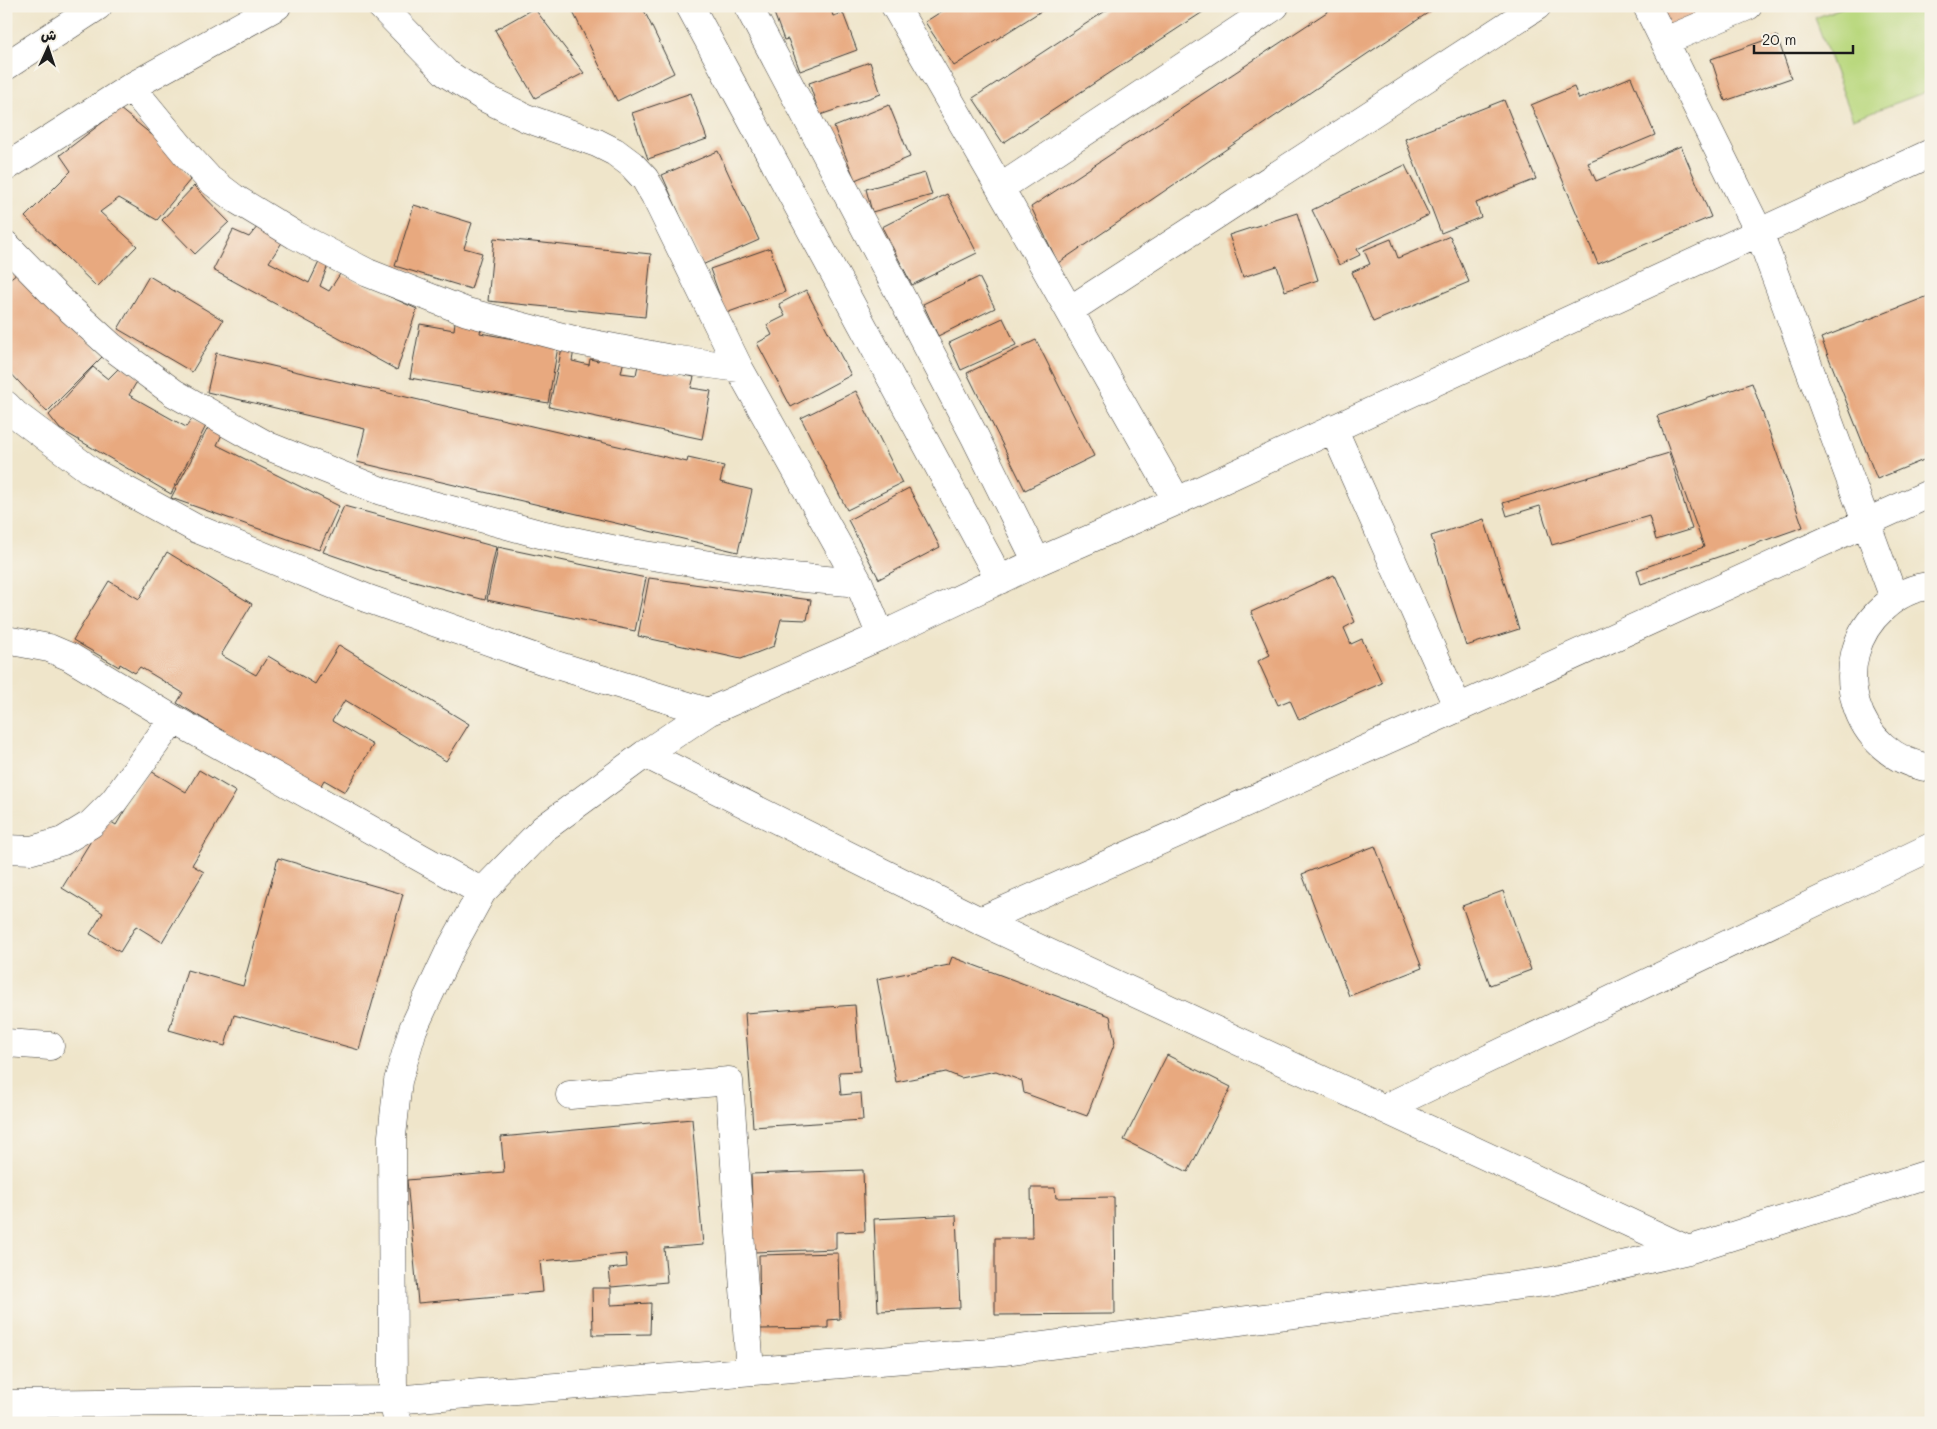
<svg xmlns="http://www.w3.org/2000/svg" width="1937" height="1429" font-family="Mali,'Playpen Sans Arabic',sans-serif">
<rect width="100%" height="100%" fill="#f7f3e8"/>
<filter id="ink" filterUnits="userSpaceOnUse"><feTurbulence type="fractalNoise" baseFrequency=".02" numOctaves="2"/><feDisplacementMap in="SourceGraphic" scale="10" xChannelSelector="R" yChannelSelector="G"/><feConvolveMatrix kernelMatrix="1 2 1 2 8 2 1 2 1" color-interpolation-filters="sRGB"/></filter>
<filter id="wash" filterUnits="userSpaceOnUse"><feTurbulence type="fractalNoise" baseFrequency=".0096" numOctaves="4" result="noise"/><feDisplacementMap in="SourceGraphic" scale="20" xChannelSelector="R" yChannelSelector="G"/><feGaussianBlur stdDeviation="1.12" result="paint"/><feColorMatrix in="noise" values="0 0 0 0 0 0 0 0 0 0 0 0 0 0 0 0 0 1.4 0 .05"/><feComposite in="paint" operator="in"/></filter>
<g filter="url(#wash)">
<rect width="100%" height="100%" fill="#efe5ca"/>
<path fill="#b9d87e" stroke="#6a7a4d" d="M1846,6h85v84l-78,29 -38,-101z"/>
<g id="blocks">
<path fill="#e8a97f" d="M570,6h72l32,67 -57,28z
M794,6h36l3,10 10,-3 14,37 -57,21 -12,-32 -4,1 -10,-27z
M950,6h99l-95,60 -29,-44z
M1113,6h99l-209,137 -30,-45z
M1336,6h102l-380,257 -27,-56z
M1656,6h68l-59,24z
M534,8l50,65 -49,25 -40,-68z
M1777,36l14,42 -66,23 -14,-42z
M870,62l11,32 -61,21 -11,-32z
M1631,77l24,58 -67,28 8,18 85,-35 30,71 -113,47 -67,-159 43,-18 5,12z
M691,93l16,46 -59,20 -16,-46z
M1504,100l32,79 -60,24 5,14 -40,16 -36,-94z
M889,105l21,52 -55,23 -21,-53z
M120,109l53,43 17,28 -33,40 -38,-22 -19,14 37,34 -40,41 -72,-70 46,-46 -11,-16z
M718,151l41,89 -57,25 -40,-90z
M1405,165l24,50 -72,34 3,6 -21,10 -27,-55z
M925,173l7,22 -60,17 -6,-23z
M194,186l35,36 -34,32 -33,-34z
M947,194l30,59 -65,32 -30,-58z
M414,205l58,18 -8,25 18,5 -11,36 -76,-23z
M1297,213l21,67 -33,11 -8,-25 -34,11 -14,-42z
M258,226l27,12 -16,24 40,21 10,-21 9,3 -8,21 9,5 11,-17 77,35 -20,61 -184,-100 20,-40 16,7z
M1450,236l19,46 -96,40 -21,-50 18,-8 -6,-14 27,-11 7,19z
M494,238l157,16 -6,63 -157,-16z
M770,248l15,44 -59,21 -16,-44z
M17,273l86,83 -56,56 -41,-44v-90l2,2z
M149,276l74,44 -31,52 -74,-43z
M979,277l16,31 -57,28 -15,-32z
M806,290l45,85 -60,32 -34,-64 15,-8 -5,-10 18,-9 -6,-12z
M1931,295v162l-54,22 -56,-141z
M1003,318l13,27 -55,25 -12,-27z
M455,322l26,5 -1,6 78,14 -10,56 -138,-25 10,-54 34,6z
M1036,340l58,116 -69,34 -58,-117z
M562,348l12,2 -2,11 17,4 1,-6 8,2 2,-6 24,5 -3,13 15,2 2,-10 56,12 -3,11 20,3 -9,48 -153,-32z
M216,353l471,109 1,-4 36,8 -4,16 32,8 -14,62 -381,-90 8,-33 -158,-37z
M121,366l18,12 -10,17 57,32 7,-9 14,6 -36,70 -111,-65 -11,-14 44,-48 15,12z
M1752,383l51,144 -162,57 -4,-14 67,-23 -47,-131z
M856,391l46,92 -55,27 -46,-92z
M211,422l14,6 -8,17 122,61 -20,44 -148,-52z
M1669,453l23,76 -36,11 -7,-24 -97,29 -12,-39 -33,10 -4,-13z
M909,488l31,59 -61,32 -31,-59z
M344,506l152,41 -11,53 -104,-28 -58,-20z
M1484,519l35,110 -53,17 -35,-110z
M498,547l148,31 -11,53 -148,-31z
M167,552l85,52 -31,51 35,20 12,-19 47,28 24,-39 130,79 -23,37 -101,-61 -13,21 41,24 -28,47 -21,-12 -5,9 -142,-86 6,-10 -43,-26 -5,6 -15,-9 -1,3 -46,-27 36,-59 30,18z
M1334,575l21,47 -11,6 7,16 11,-5 20,44 -83,37 -9,-20 -12,5 -20,-44 12,-6 -19,-43z
M649,578l162,22 -4,20 -26,-1 -7,27 -33,13 -103,-23z
M149,770l37,22 13,-22 37,22 -44,73 12,7 -42,70 -26,-16 -16,26 -30,-18 13,-21 -41,-25 43,-70 11,7z
M1375,846l47,122 -73,28 -47,-122z
M278,858l125,36 -44,156 -125,-35 -9,31 -56,-16 18,-60 56,16z
M1503,891l28,79 -41,15 -28,-79z
M952,957l158,59 5,26 -28,74 -63,-23 -2,-12 -26,-10 -35,7 -15,-6 -50,10 -19,-103 72,-14z
M855,1005l5,66 -21,1 2,23 20,-2 2,27 -110,7 -8,-114z
M1167,1055l64,32 -43,85 -64,-32z
M692,1119l11,126 -39,3 3,34 -56,5 -2,-18 18,-2 -1,-13 -86,7 3,31 -125,11 -11,-123 97,-8 -3,-35z
M863,1170l2,61 -29,1v17l-82,3 -3,-78z
M1031,1188h24l1,10 58,-1 1,117 -120,1v-77h37z
M956,1215l4,93 -82,3 -4,-92z
M838,1253l2,66 -12,1v8l-68,1 -1,-74z
M592,1288h19v17l40,-2 -1,31 -57,1z"/>
</g>
</g>
<g filter="url(#ink)">
<use href="#blocks" fill-opacity="0" stroke="#3c3a36" stroke-width="1"/>
<g fill="none" stroke-linecap="round" stroke-linejoin="round">
<defs>
<path id="minor" d="M381,6l65,67 39,25 41,20 71,25 18,9 16,12 14,15 10,17 84,172 120,215 22,53
M690,6l310,574
M748,6l227,431 62,125
M895,6l105,182 275,-182
M1647,6l112,226 135,366
M1665,41l83,-35
M6,66l92,-60
M131,87l56,68 22,24 25,19 61,37 73,38 99,39 111,29 94,18 67,9
M6,167l125,-80 146,-81
M1000,188l177,313
M6,245l52,53 54,49 62,46 94,53 113,45 159,43 86,18 156,24 77,7
M1070,310l467,-304
M6,405l9,9 76,57 104,57 171,70 187,66 155,48
M1333,428l125,280
M1931,586c-18,1 -35,10 -48,22 -58,52 -30,149 48,160
M6,640l43,8 21,9 103,62 309,173
M645,754l335,167 708,329
M6,849l26,1 31,-9 28,-17 23,-23 59,-82
M980,921l478,-213 473,-215
M6,1043l44,3
M570,1095l159,-14 21,290
M1385,1108l546,-261
M6,1404l387,-4 611,-49 549,-70 135,-31 243,-77
M398,1423l-5,-23 -1,-264 6,-55 15,-52 37,-79 32,-58 61,-63 102,-75 63,-42 173,-76 156,-74 140,-61 754,-348"/>
</defs>
<use href="#minor" stroke="#3c3a36" stroke-width="29"/>
<use href="#minor" stroke="#fff" stroke-width="28"/>
</g>
</g>
<rect width="1937" height="1429" fill="none" stroke="#f7f3e8" stroke-width="25"/>
<g transform="translate(48 48) rotate(3)" stroke="#f7f3e8" stroke-width="4" paint-order="stroke">
<path d="M0-4L9 19L0 12L-9 19Z" fill="#1c1c1c"/>
<text y="-8" font-size="14" font-weight="bold" text-anchor="middle" fill="#1c1c1c">ش</text>
</g>
<path d="M1754 45v8h99v-8" fill="none" stroke="#1c1c1c" stroke-width="2.5"/>
<text x="1762" y="45" font-size="15" fill="#1c1c1c" stroke="#f7f3e8" stroke-width="4" paint-order="stroke">20 m</text>
</svg>
